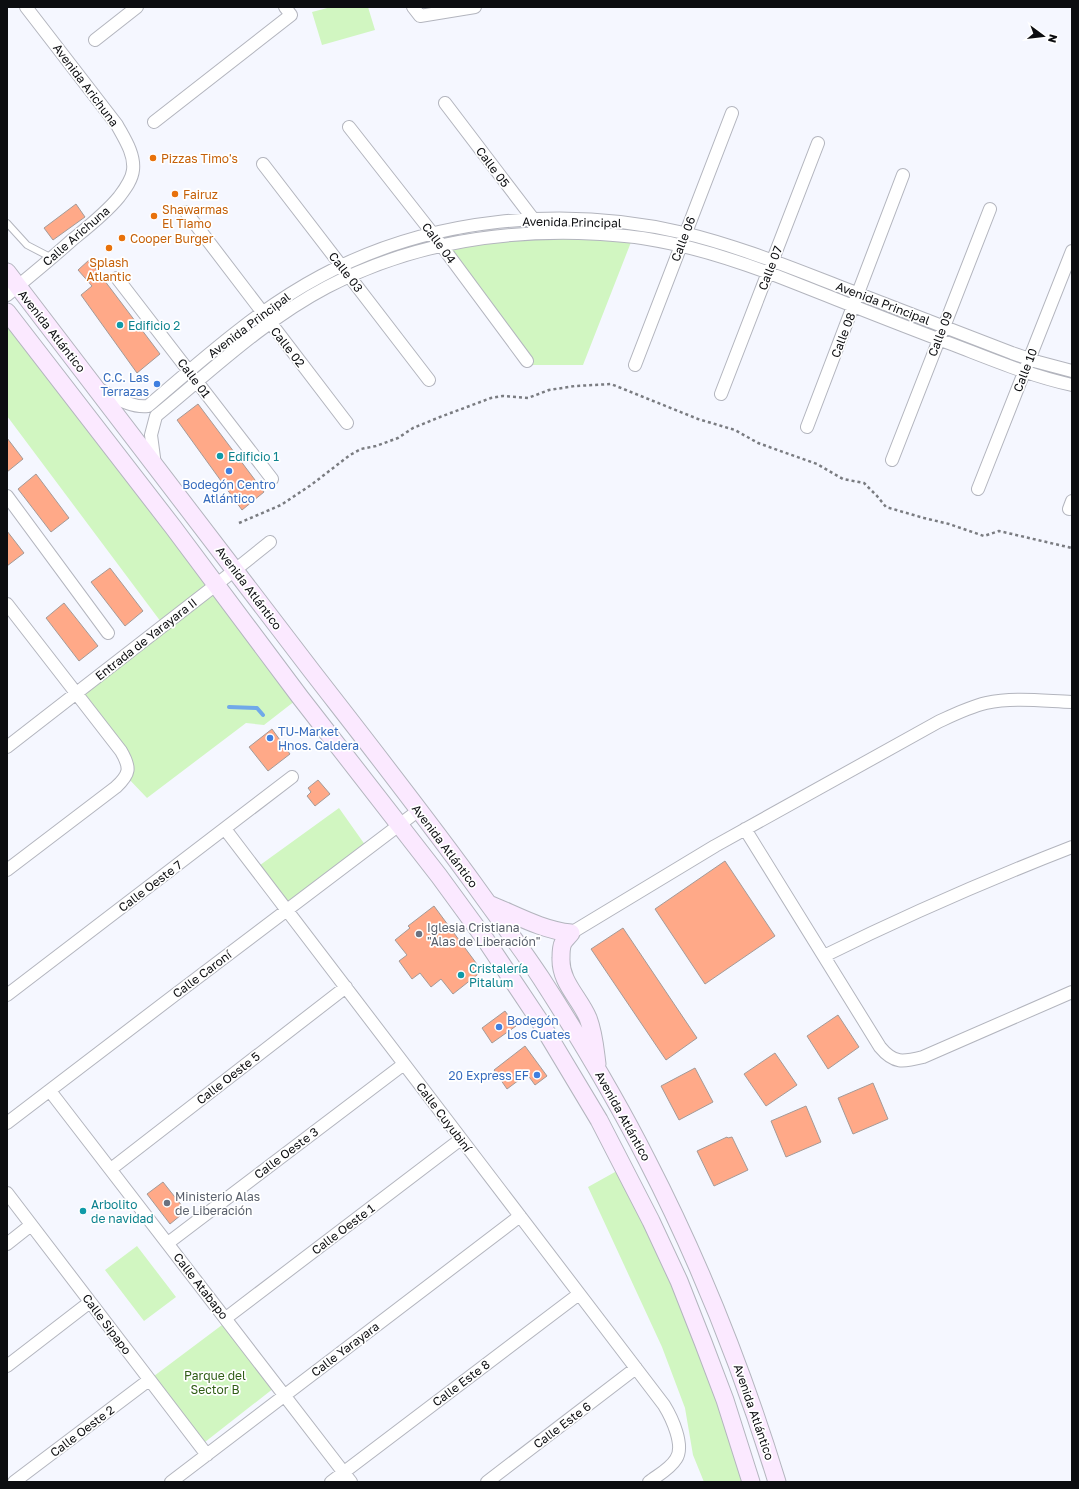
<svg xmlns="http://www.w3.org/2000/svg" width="1079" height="1489" font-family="'Golos Text',sans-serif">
<rect width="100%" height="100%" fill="#f5f7ff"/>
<path fill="#d1f6c1" d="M331,7h37l7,23 -53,15 -10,-33z
M497,237h136l-50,128h-52l-90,-119z
M7,312l293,385 -36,28 -18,-2 -99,75 -21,-22 2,-5 -52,-77 88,-68 -157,-210z
M339,808l29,41 -80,61 -32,-42z
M624,1167l127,315h-47l-11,-27 -8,-47 -23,-61 -74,-160z
M137,1246l39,51 -32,24 -39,-51z
M222,1325l52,63 -69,54 -51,-66z"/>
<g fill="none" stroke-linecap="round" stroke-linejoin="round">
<path stroke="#70a9e9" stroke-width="4" d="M229,707l28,1 6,7"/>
</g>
<path fill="#ffa988" stroke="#a49a97" d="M76,204l9,13 -32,23 -9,-12z
M89,260l71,94 -23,19 -56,-78 11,-9 -14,-16z
M198,404l66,88 -22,18 -65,-90z
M7,438l16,21 -16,13z
M36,474l33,44 -18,14 -33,-43z
M7,531l17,22 -17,13z
M110,568l33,43 -18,15 -34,-44z
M64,603l34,43 -19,15 -33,-43z
M272,729l18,25 -22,17 -19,-24z
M318,780l12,14 -15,12 -8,-10 4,-4 -3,-4z
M725,861l50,75 -70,48 -50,-75z
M434,906l48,65 -29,23 -12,-15 -10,8 -11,-14 -8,6 -13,-18 8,-6 -12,-15 15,-12 -2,-2z
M623,928l74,110 -31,22 -75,-111z
M505,1011l11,15 -24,17 -10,-15z
M838,1015l21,32 -31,22 -21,-33z
M525,1046l22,30 -12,9 -8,-11 -20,15 -13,-19z
M775,1053l22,32 -31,21 -22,-32z
M695,1068l18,34 -34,18 -18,-34z
M873,1083l15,36 -35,15 -15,-36z
M806,1106l15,36 -35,15 -15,-36z
M727,1137l1,1 4,-1 16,33 -34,16 -17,-35z
M163,1182l23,29 -16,13 -23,-30z"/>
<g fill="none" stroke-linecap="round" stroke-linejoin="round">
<defs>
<path id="lane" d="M7,223l20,22 25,13"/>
<path id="street" d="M413,7l7,9 55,-9
M95,40l42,-33
M445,103l89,117v6
M154,122l137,-107 -6,-8
M349,127l84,107 94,127
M263,164l166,216
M186,212l161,211
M117,278l155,201
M7,295c22,-18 44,-36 65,-55 16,-13 34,-27 47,-43 6,-8 13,-17 14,-27 2,-16 -9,-32 -16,-45l-91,-118
M635,365l97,-252
M99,389c16,8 31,19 49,17 55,-47 109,-96 173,-130 109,-59 244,-71 363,-43 54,13 105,34 157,54 57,22 114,44 171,66l26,9 34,9
M721,394l97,-251
M807,427l96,-252
M892,460l98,-251
M155,465l-4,-30 5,-19c55,-45 108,-96 171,-129 77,-40 164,-56 251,-54 23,1 47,2 70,6 44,7 87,21 129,37 59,23 118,47 177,69 39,15 77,31 118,40
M978,489l94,-238
M7,496l101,137
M1069,509l3,-8
M7,604l114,147c10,17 9,23 -5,36l-109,83
M7,747l228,-177 35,-28
M225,829l439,576c8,13 21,41 12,54 -6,10 -18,16 -27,23
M745,829l135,218c14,17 23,15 43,10l149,-65
M571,933l144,-87 223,-124c15,-7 31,-15 48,-19 28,-6 58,-2 86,-1
M824,956c81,-40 163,-76 248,-109
M7,995l285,-218
M50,1091l301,391
M7,1123l169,-129 243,-184
M111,1169l235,-182
M7,1193l200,262
M168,1243l236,-179
M7,1244l24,-19
M226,1318l235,-179
M7,1366l83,-64
M14,1482l135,-102
M171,1482l349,-266
M331,1482l248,-188
M487,1482l149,-114"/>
<path id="secondary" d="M7,272c102,132 203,265 304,398 55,71 110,141 163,214 22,31 46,62 67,94 38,59 74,119 106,182 53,103 96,211 130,322
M7,312l166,215 127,170 139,179 46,63 54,81 60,100 52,101 28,60 24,61 22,58 26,82
M489,904c27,11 53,26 82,29
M571,933c-2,3 -6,6 -8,10 -2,4 -2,10 -2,15 -1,24 18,39 27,60 6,15 7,31 9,46"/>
</defs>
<use href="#lane" stroke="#b3b5be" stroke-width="8"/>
<use href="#street" stroke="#b3b5be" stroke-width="14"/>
<use href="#secondary" stroke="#b3b5be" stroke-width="19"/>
<path stroke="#7a7c81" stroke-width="2.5" stroke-dasharray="3 3" stroke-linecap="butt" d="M239,523l42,-18 30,-20 39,-30 11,-6 15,-3 22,-8 15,-10 27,-11 51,-19 12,-2 25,2 21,-8 26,-4 36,-2 87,35 37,11 23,13 59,21 26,15 21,4 13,13 9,11 38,11 25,6 35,12 15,-5 73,17"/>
<use href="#lane" stroke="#fff" stroke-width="6"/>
<use href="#street" stroke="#fff" stroke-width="12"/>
<use href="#secondary" stroke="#fbe9ff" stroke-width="17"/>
</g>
<g fill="#e8710a" stroke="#fff" stroke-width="1.5">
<circle cx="153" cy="158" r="4"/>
<circle cx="175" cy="194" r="4"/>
<circle cx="154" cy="216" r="4"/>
<circle cx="122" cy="238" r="4"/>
<circle cx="109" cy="248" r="4"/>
</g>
<g fill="#0f9aa8" stroke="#fff" stroke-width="1.5">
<circle cx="120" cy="325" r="4"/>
<circle cx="220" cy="456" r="4"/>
<circle cx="461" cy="975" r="4"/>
<circle cx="83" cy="1211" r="4"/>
</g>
<g fill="#3f7fe0" stroke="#fff" stroke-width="1.5">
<circle cx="157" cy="384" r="4"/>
<circle cx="229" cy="471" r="4"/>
<circle cx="270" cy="738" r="4"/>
<circle cx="499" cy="1027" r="4"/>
<circle cx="537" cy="1075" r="4"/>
</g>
<g fill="#6b7280" stroke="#fff" stroke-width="1.5">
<circle cx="419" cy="934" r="4"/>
<circle cx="167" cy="1203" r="4"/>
</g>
<g text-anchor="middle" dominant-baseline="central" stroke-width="3.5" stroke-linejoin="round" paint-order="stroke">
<g font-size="12" fill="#0c0d10" stroke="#fff">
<text transform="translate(86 85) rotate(53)">Avenida Arichuna</text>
<text transform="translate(493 167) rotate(53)">Calle 05</text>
<text transform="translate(572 222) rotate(1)">Avenida Principal</text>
<text transform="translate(76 236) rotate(-41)">Calle Arichuna</text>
<text transform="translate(683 239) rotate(-69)">Calle 06</text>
<text transform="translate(439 243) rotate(53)">Calle 04</text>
<text transform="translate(770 268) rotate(-69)">Calle 07</text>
<text transform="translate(346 272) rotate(52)">Calle 03</text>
<text transform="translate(883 303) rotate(21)">Avenida Principal</text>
<text transform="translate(249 325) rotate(-37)">Avenida Principal</text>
<text transform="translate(52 331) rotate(52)">Avenida Atlántico</text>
<text transform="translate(940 334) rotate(-69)">Calle 09</text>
<text transform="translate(843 335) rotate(-69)">Calle 08</text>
<text transform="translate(288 347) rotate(52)">Calle 02</text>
<text transform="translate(1025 370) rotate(-69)">Calle 10</text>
<text transform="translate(194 378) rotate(53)">Calle 01</text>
<text transform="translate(249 588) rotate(53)">Avenida Atlántico</text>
<text transform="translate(146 639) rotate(-38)">Entrada de Yarayara II</text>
<text transform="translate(445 846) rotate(53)">Avenida Atlántico</text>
<text transform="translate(150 886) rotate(-37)">Calle Oeste 7</text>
<text transform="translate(202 974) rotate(-37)">Calle Caroní</text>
<text transform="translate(228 1078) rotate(-38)">Calle Oeste 5</text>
<text transform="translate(623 1116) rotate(61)">Avenida Atlántico</text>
<text transform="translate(444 1117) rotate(53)">Calle Cuyubiní</text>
<text transform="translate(286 1153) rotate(-37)">Calle Oeste 3</text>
<text transform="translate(343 1229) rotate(-37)">Calle Oeste 1</text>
<text transform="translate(201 1286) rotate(52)">Calle Atabapo</text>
<text transform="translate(107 1324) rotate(53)">Calle Sipapo</text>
<text transform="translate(345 1349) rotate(-37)">Calle Yarayara</text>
<text transform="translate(461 1383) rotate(-37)">Calle Este 8</text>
<text transform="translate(754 1412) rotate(71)">Avenida Atlántico</text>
<text transform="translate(562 1425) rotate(-37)">Calle Este 6</text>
<text transform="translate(82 1431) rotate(-37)">Calle Oeste 2</text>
</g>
<g font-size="12" fill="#c56008" stroke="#fff" text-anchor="start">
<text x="161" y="158">Pizzas Timo's</text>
<text x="183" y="194">Fairuz</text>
<text x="162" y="209">Shawarmas<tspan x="162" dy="14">El Tiamo</tspan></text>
<text x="130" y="238">Cooper Burger</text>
<text x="109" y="262" text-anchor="middle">Splash<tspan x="109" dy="14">Atlantic</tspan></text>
</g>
<g font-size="12" fill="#0d838f" stroke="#fff" text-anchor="start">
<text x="128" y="325">Edificio 2</text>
<text x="228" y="456">Edificio 1</text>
<text x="469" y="968">Cristalería<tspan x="469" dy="14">Pitalum</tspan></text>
<text x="91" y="1204">Arbolito<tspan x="91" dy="14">de navidad</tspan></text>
</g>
<g font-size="12" fill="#366cbe" stroke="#fff" text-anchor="end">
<text x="149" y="377">C.C. Las<tspan x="149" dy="14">Terrazas</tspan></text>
<text x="229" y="484" text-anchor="middle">Bodegón Centro<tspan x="229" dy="14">Atlántico</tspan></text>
<text x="278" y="731" text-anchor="start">TU-Market<tspan x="278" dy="14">Hnos. Caldera</tspan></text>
<text x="507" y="1020" text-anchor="start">Bodegón<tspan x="507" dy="14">Los Cuates</tspan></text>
<text x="529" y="1075">20 Express EF</text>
</g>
<g font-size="12" fill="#5b616d" stroke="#fff" text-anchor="start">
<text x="427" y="927">Iglesia Cristiana<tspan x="427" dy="14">"Alas de Liberación"</tspan></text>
<text x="175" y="1196">Ministerio Alas<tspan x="175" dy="14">de Liberación</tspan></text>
</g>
<g font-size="12" fill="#305d15" stroke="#fff">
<text x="215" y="1375">Parque del<tspan x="215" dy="14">Sector B</tspan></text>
</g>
</g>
<rect width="1079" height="1489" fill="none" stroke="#0c0d10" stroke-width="16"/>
<g transform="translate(1043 36) rotate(105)" stroke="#ffffff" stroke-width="3" paint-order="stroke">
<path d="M0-3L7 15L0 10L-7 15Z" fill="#0c0d10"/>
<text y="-6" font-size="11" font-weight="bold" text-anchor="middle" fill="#0c0d10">N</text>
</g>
</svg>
